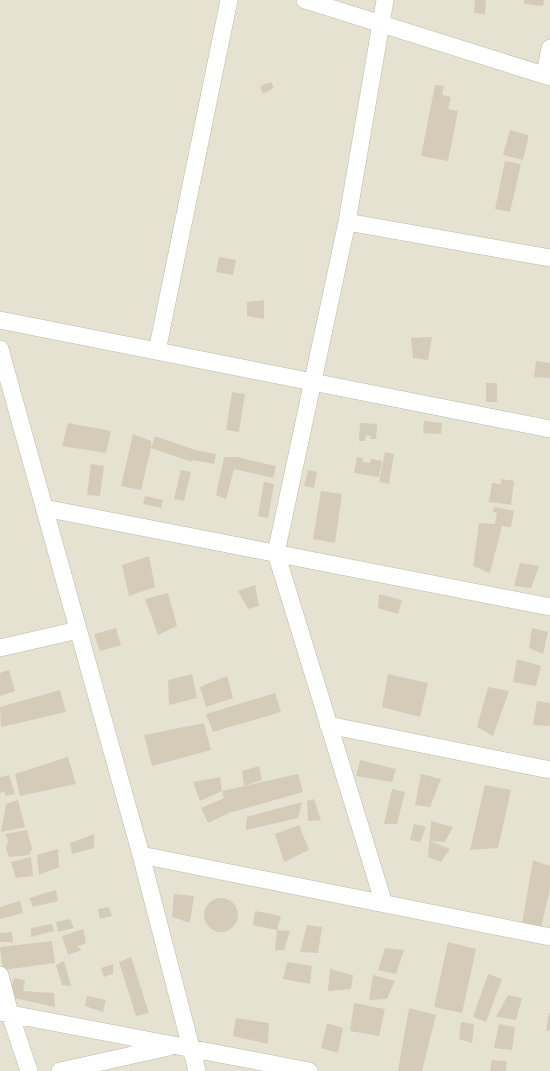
<svg xmlns="http://www.w3.org/2000/svg" width="550" height="1071" font-family="'Archivo Narrow',sans-serif">
<rect width="100%" height="100%" fill="#f2efe3"/>
<path fill="#e6e2d1" d="M0,0h550v1071h-550z"/>
<path fill="#d4ccb9" d="M475,0h11l-1,14 -11,-1z
M524,0h20l-1,6 -19,-2z
M271,82l3,6 -11,6 -3,-8z
M435,85l9,1 -2,9 9,2 -3,12 10,2 -10,50 -27,-5z
M510,130l19,5 -6,25 -20,-5z
M505,161l16,3 -11,48 -15,-3z
M219,257l17,3 -3,15 -17,-3z
M264,300v19l-17,-3v-14z
M432,337l-4,23 -15,-2 -2,-20z
M536,361l14,2v15l-16,-1z
M486,383h11v19h-11z
M232,392l13,2 -6,38 -13,-2z
M424,421l18,2 -1,11 -18,-1z
M68,423l43,8 -5,22 -44,-7z
M360,423l17,1 -1,15h-6l1,-3 -5,-1 -1,6h-6z
M133,434l18,7v7l-10,42 -20,-4z
M155,436l40,14 21,4 -2,10 -21,-4 -1,2 -41,-14z
M385,452l9,2 -5,30 -10,-2z
M224,457h13l39,9 -3,12 -39,-9 -8,30 -10,-4z
M357,457l6,1v4l7,1 1,-4 11,2 -3,16 -25,-4z
M91,464l13,2 -4,30 -13,-1z
M181,470l10,2 -7,29 -10,-2z
M308,470l9,2 -3,16 -10,-2z
M501,479l13,2 -3,24 -22,-3 3,-19 9,1z
M264,482l10,2 -6,34 -10,-2z
M321,491l21,3 -7,49 -22,-4z
M145,496l18,4 -2,8 -18,-4z
M494,507l20,4 -3,16 -9,-1 -12,47 -17,-7 6,-43 16,1 2,-11 -4,-1z
M149,556l6,31 -26,9 -7,-31z
M520,563l19,3 -8,22 -17,-2z
M255,585l4,21 -11,3 -10,-18z
M168,593l9,33 -19,9 -13,-36z
M379,594l23,6 -4,14 -20,-6z
M116,628l5,17 -21,6 -6,-17z
M532,628l16,4 -5,22 -14,-6z
M517,659l24,7 -5,20 -23,-4z
M9,670l6,21 -15,5v-23z
M192,674l5,24 -28,7 -1,-25z
M388,674l40,9 -8,34 -38,-10z
M227,676l6,22 -27,9 -6,-20z
M488,687l21,4 -16,45 -16,-9z
M60,690l6,22 -65,15 -1,-20z
M275,693l6,19 -68,20 -7,-18z
M537,701l13,2v23l-17,-1z
M204,723l7,27 -59,16 -8,-31z
M68,757l8,27 -56,12 -5,-22z
M360,760l36,9 -4,13 -36,-6z
M259,766l3,14 -18,6 -2,-15z
M298,774l5,18 -74,21 -21,10 -7,-15 23,-10 -2,-7 -22,10 -7,-19 27,-5 2,14z
M421,774l20,5 -11,28 -15,-2z
M9,775l6,19 -10,2v-5l-5,2v-16z
M485,785l26,5 -13,58 -28,2z
M392,789l13,3 -8,32h-13z
M314,799l7,21 -13,1 -1,-20z
M18,800l7,27 -24,5 5,-28z
M302,802l-4,16 -52,12 1,-13z
M431,821l22,6 -8,15 -15,-1 20,8 -9,13 -13,-5z
M414,824l12,3 -6,15 -10,-2z
M299,825l10,25 -25,12 -9,-28z
M27,830l5,19 -3,6 -20,2 -3,-9 2,-7 -3,-7z
M94,834v14l-22,6 -2,-11z
M58,849l1,18 -20,8 -2,-20z
M31,857l2,19 -17,2 -5,-16z
M533,860l17,6v22l-9,40 -19,-4z
M56,890l2,11 -25,6 -4,-9z
M174,894l20,2 -4,27 -18,-6z
M204 915a17 17 0 1 1 34 0a17 17 0 1 1-34 0Z
M20,901l3,12 -23,6v-12z
M109,907l3,9 -12,3 -2,-10z
M255,911l26,5 -4,14 -24,-5z
M70,919l4,9 -16,4 -2,-10z
M52,924l2,7 -23,6v-9z
M307,925l15,2 -4,26 -18,-1z
M83,929l3,14 -9,4 5,3 -14,5 -6,-19z
M277,930l13,1 -6,19h-9z
M12,932l1,10h-13v-9z
M52,941l3,22 -52,7 -3,-23z
M448,942l28,7 -14,64 -28,-6z
M385,948l19,2 -8,24 -18,-4z
M131,957l18,56 -13,3 -17,-54z
M64,961l7,25 -9,-1 -6,-20z
M287,962l25,4 -2,18 -27,-5z
M113,964v10l-9,3 -3,-9z
M330,969l23,6 -2,14 -23,2z
M488,974l14,5 -16,43 -13,-5z
M373,975l22,6 -8,18 -18,1z
M14,978l11,2 -2,11 31,2 1,14 -46,-10z
M508,995l14,3 -6,22 -20,-3z
M87,996l19,4 -3,12 -18,-6z
M354,1003l31,6 -6,27 -29,-5z
M409,1008l27,7 -14,56h-24z
M549,1013h1v18l-4,-1z
M236,1018l33,5 -1,21 -35,-8z
M461,1022l13,2 -2,19 -13,-4z
M327,1023l16,5 -5,25 -17,-5z
M499,1024l16,3 -3,23 -18,-2z
M492,1060l15,1 -1,10h-16z"/>
<g fill="none" stroke-linecap="round" stroke-linejoin="round">
<defs>
<path id="street" d="M305,0l245,77
M545,75l5,-27
M347,222l203,36
M0,320l550,109
M0,349l141,506 56,216
M157,351l72,-351
M44,508l506,99
M0,648l78,-18
M328,725l222,45
M141,855l409,82
M384,904l-108,-351 71,-331 38,-222
M0,975l10,39 19,57
M0,1012l309,59
M60,1071l109,-24"/>
</defs>
<use href="#street" stroke="#beb8a6" stroke-width="18"/>
<use href="#street" stroke="#fff" stroke-width="17"/>
</g>
</svg>
